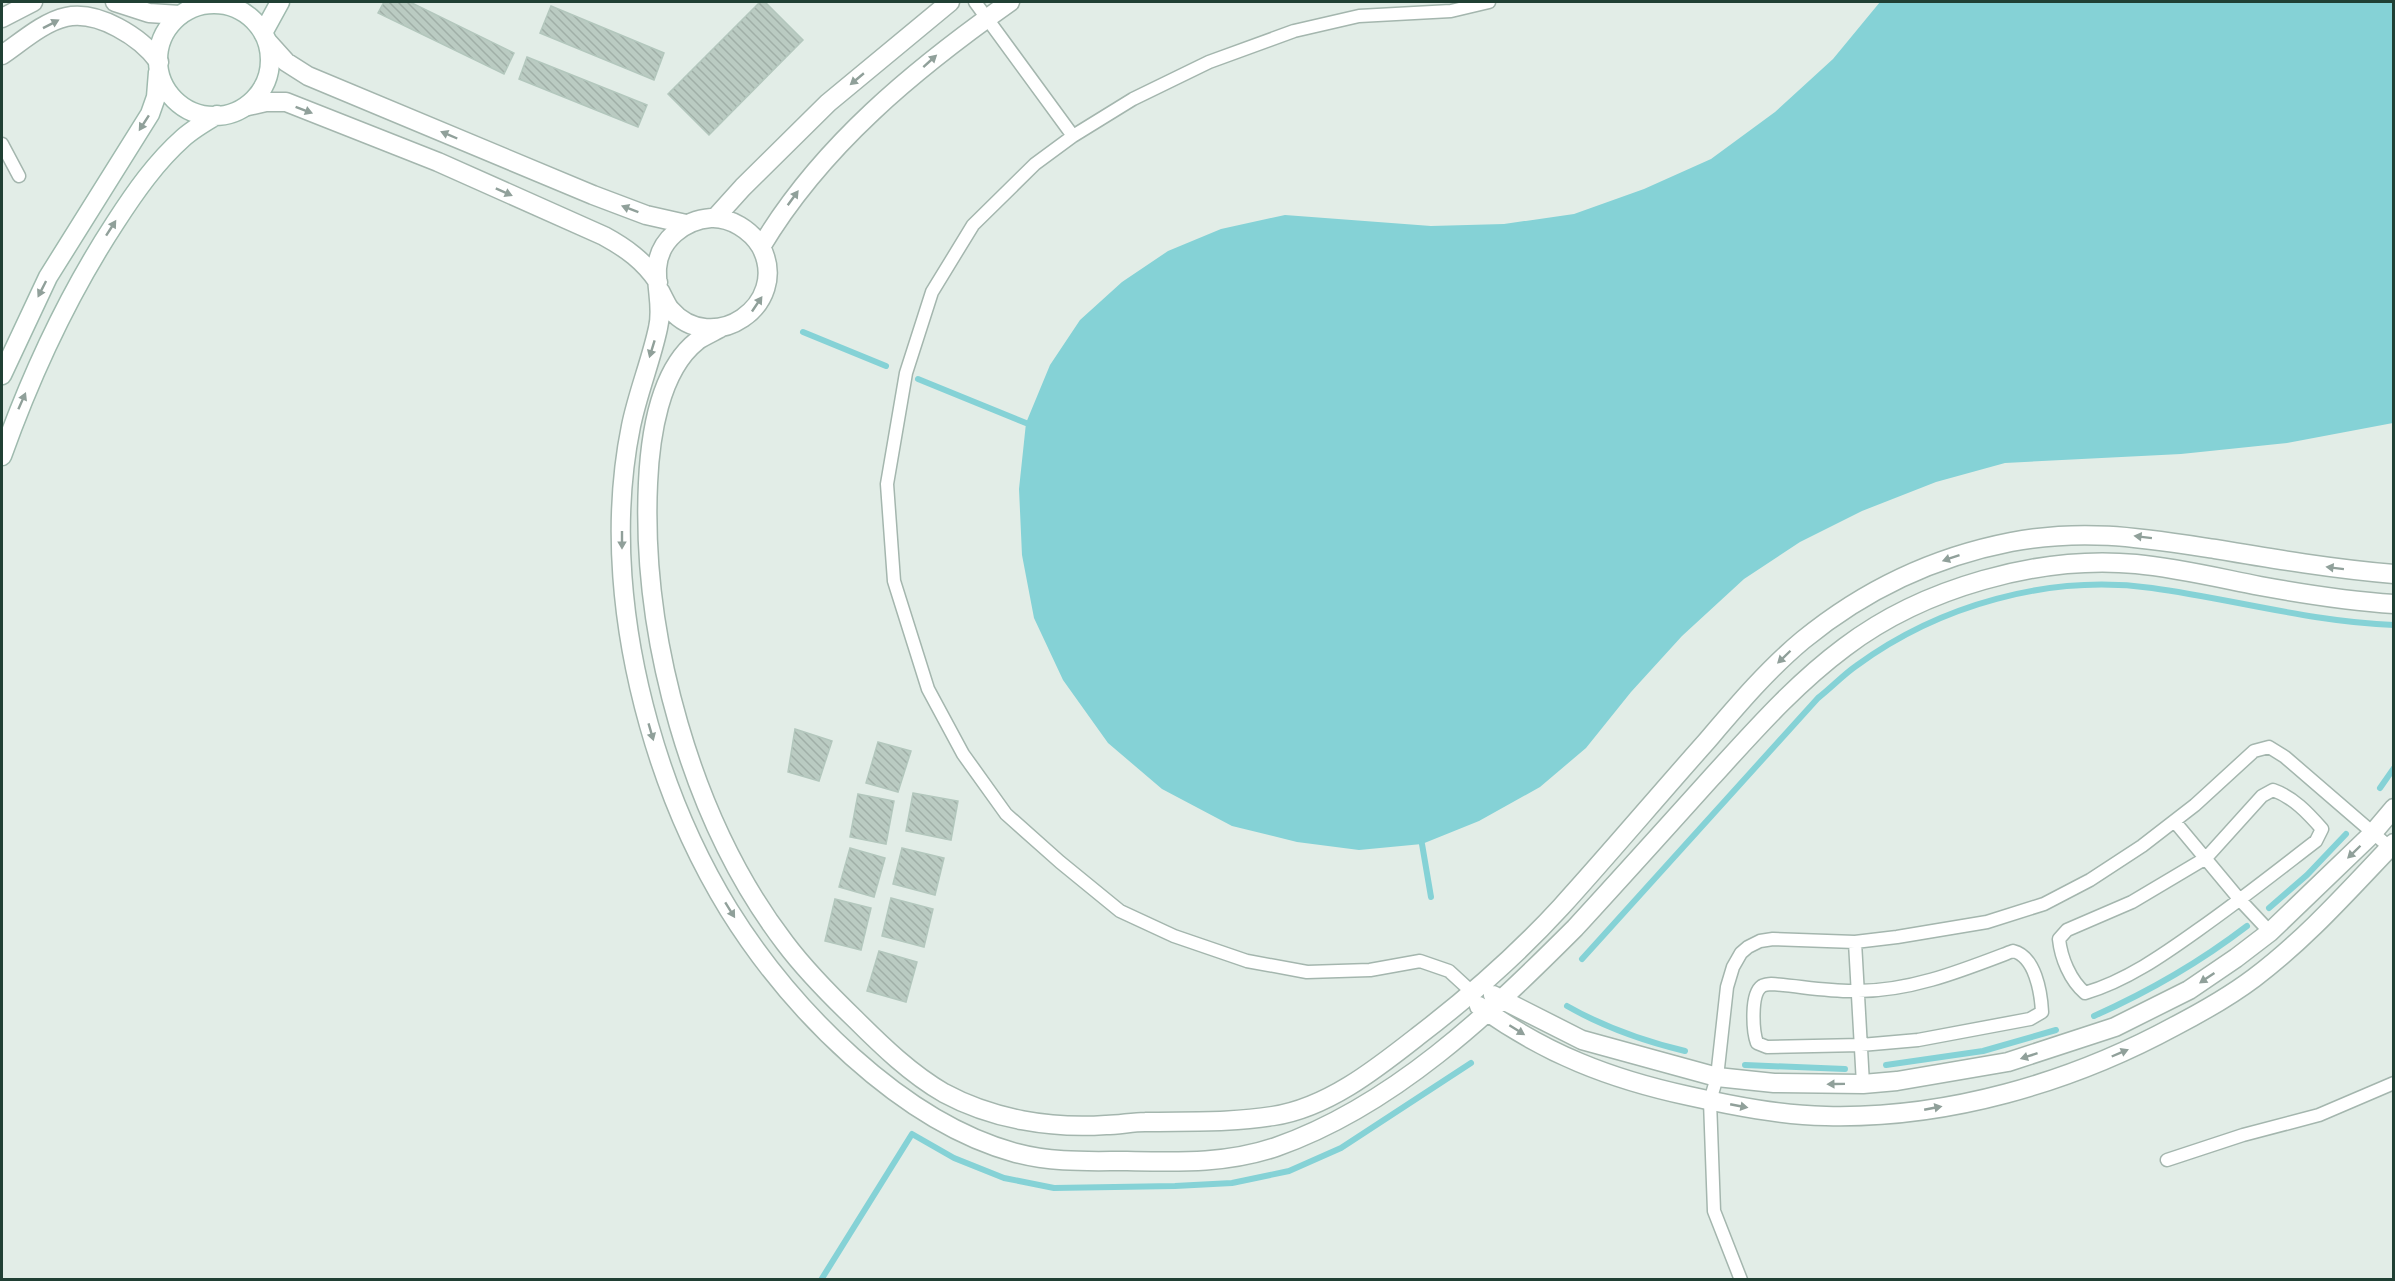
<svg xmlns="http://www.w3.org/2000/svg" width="2395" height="1281" font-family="Mulish,sans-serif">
<defs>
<pattern id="building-back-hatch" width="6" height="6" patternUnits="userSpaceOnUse" patternTransform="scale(1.5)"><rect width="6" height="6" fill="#bacbc2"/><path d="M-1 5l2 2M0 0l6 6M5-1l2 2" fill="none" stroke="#a0afa7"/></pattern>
</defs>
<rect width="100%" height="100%" fill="#e2ede7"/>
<path fill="#85d2d6" d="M1880,2h513v421l-106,20 -106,11 -176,9 -69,19 -74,29 -62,31 -56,37 -62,57 -51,56 -45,56 -46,39 -61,34 -57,23 -63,6 -62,-8 -65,-16 -70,-37 -54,-46 -45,-63 -29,-62 -12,-63 -3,-66 7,-66 24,-58 30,-45 42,-38 46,-31 53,-22 64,-14 146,11 73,-2 70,-10 70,-25 67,-30 64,-47 58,-53z"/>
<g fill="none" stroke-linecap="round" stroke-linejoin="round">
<path stroke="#85d2d6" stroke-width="6" d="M803,332l83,34
M918,379l108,44
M2380,788l14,-20
M1422,844l9,53
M2269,908l38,-33 39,-41
M1582,959l236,-261c13,-10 25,-23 38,-32 83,-61 193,-92 296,-78 80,11 160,34 242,37
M1567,1006c37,21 76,35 118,45
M2094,1016c54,-24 106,-54 153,-90
M1745,1065l100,4
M1886,1065l97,-14 73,-21
M821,1280l91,-146 42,24 50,20 50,10 121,-2 57,-3 57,-12 52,-23 130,-85"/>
</g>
<path fill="url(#building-back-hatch)" stroke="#b3c7bd" stroke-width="1.5" d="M384,2h26l104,51 -10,21 -126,-61z
M760,2h5l38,38 -94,95 -41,-41z
M551,6l113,47 -10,27 -114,-47z
M527,57l120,48 -9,22 -119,-48z
M795,729l37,12 -13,40 -31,-9z
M878,742l33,9 -13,41 -32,-9z
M913,793l45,8 -7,39 -45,-9z
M858,794l36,7 -8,43 -36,-7z
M850,848l35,10 -11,39 -35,-10z
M902,848l42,10 -9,37 -42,-11z
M891,898l42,11 -9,38 -42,-11z
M835,899l36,9 -10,42 -36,-9z
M879,951l38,11 -11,40 -39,-11z"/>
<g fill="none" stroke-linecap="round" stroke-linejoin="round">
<defs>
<path id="lane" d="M975,2l98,134
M2,144l17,32
M2273,790c20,7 35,23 49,39l-6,12c-39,30 -78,61 -118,89 -35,25 -72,51 -113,63 -15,-13 -24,-35 -26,-54l8,-9 65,-28 74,-44 56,-62z
M2175,822l65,78 30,32
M1855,942l8,142
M2013,951c22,5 28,41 29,61l-12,7 -112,21 -57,5 -94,2 -10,-4c-4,-11 -7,-49 5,-57 1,-1 7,-2 9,-2 29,2 58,8 87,7 54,0 105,-21 155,-40z
M1473,993l-24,-22 -29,-10 -50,9 -63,2 -60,-11 -73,-25 -54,-25 -60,-49 -54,-48 -43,-60 -35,-65 -34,-108 -7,-97 19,-111 26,-81 41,-67 62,-61 38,-28 60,-37 76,-37 85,-31 65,-15 92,-5 38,-9
M2167,1160l76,-25 76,-20 75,-32
M1741,1280l-27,-69 -4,-110 7,-24 10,-90 6,-20 8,-14 7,-6 12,-6 13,-2 82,3 42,-5 90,-15 57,-18 46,-24 52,-34 53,-41 59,-54 15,-4 16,10 109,94"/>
<path id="street" d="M115,2l34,11 31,2
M2,18l31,-16
M268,42l18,20 22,14 285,119 53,20 40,9
M2,55c18,-12 41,-33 64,-38 32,-7 75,20 93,45
M248,106l18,-4h20l152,60 166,74c22,12 40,25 54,46
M715,218l28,-31 85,-84 122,-101
M761,247c60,-101 154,-178 249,-245
M660,291c1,2 8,16 10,18 42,49 121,-4 91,-62 -10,-17 -31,-30 -50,-29 -27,2 -52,22 -54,50 -1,21 6,40 1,60 -7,33 -20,64 -27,98 -20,98 -9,203 18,299 18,64 45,128 80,185 61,98 172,212 287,243 37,10 73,8 111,8 51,1 99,3 149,-14 117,-41 213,-133 299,-219 46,-50 91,-100 136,-150 43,-47 83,-93 134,-131 78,-59 194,-92 291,-83 42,4 83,14 124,22 44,8 89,15 134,18
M720,328c-3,2 -20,10 -23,13 -38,30 -47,97 -49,142 -7,153 43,337 137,460 21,28 45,52 70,76 27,27 56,55 89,74 48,26 107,36 162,32 13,0 26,-3 39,-3 43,-1 85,1 128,-6 54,-8 103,-47 145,-80 51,-39 99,-81 143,-129 49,-54 96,-110 145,-165 30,-35 61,-72 97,-102 60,-49 131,-83 208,-98 74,-14 131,-4 204,7 59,10 119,20 179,25
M1493,995l89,45 135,37 57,6 89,1 34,-3 111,-19 107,-35 74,-37 47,-32 34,-26 102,-98 22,-26
M1479,1006c67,48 131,73 210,90 45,10 91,19 137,20 120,3 244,-33 349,-90 27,-14 55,-30 79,-48 52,-39 95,-88 140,-135"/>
<path id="secondary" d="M158 60a56 56 0 1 1 112 0a56 56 0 1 1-112 0Z
M263,33l17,-31
M2,375l46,-98 102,-163 6,-17 2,-25
M2,456c29,-81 66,-161 113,-233 20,-31 41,-61 68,-85 10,-9 22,-16 34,-23"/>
</defs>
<use href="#lane" stroke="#a4b6ae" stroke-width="15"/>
<use href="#street" stroke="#a4b6ae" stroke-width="21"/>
<use href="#secondary" stroke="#9fbaae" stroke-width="21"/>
<use href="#lane" stroke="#fff" stroke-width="12"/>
<use href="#street" stroke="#fff" stroke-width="18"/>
<use href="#secondary" stroke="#fff" stroke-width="18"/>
</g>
<defs><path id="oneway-solid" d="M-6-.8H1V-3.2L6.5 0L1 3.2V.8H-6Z" transform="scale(1.5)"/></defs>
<g fill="#90a09a">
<use href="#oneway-solid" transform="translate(51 24) rotate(-27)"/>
<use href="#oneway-solid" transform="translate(930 61) rotate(-42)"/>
<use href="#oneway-solid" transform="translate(857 79) rotate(140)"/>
<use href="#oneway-solid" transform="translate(304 110) rotate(21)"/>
<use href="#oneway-solid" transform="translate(144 123) rotate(123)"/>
<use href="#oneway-solid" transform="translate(449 135) rotate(-157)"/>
<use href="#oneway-solid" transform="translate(504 192) rotate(24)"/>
<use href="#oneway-solid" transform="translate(793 198) rotate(-54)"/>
<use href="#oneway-solid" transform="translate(630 209) rotate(-159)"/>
<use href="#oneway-solid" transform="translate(111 228) rotate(-57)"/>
<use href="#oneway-solid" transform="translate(42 289) rotate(117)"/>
<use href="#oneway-solid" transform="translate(757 304) rotate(-56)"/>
<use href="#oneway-solid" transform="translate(652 349) rotate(107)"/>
<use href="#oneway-solid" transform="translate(22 401) rotate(-66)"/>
<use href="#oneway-solid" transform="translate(2143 537) rotate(-173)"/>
<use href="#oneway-solid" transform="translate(622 540) rotate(90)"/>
<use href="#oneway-solid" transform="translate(1951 558) rotate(161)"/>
<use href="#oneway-solid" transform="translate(2335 568) rotate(-173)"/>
<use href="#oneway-solid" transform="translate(1784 657) rotate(136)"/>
<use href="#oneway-solid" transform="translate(651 732) rotate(74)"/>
<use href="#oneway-solid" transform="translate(2354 852) rotate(136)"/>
<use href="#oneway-solid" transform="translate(730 910) rotate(58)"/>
<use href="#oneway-solid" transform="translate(2207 978) rotate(146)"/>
<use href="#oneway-solid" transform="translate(1517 1030) rotate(32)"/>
<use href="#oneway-solid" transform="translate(2120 1053) rotate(-23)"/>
<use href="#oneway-solid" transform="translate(2029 1056) rotate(162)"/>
<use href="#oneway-solid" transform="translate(1836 1084) rotate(179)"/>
<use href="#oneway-solid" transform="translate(1739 1106) rotate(11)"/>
<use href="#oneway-solid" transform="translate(1933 1108) rotate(-11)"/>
</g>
<rect width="2395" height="1281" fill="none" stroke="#204034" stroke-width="6"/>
</svg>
